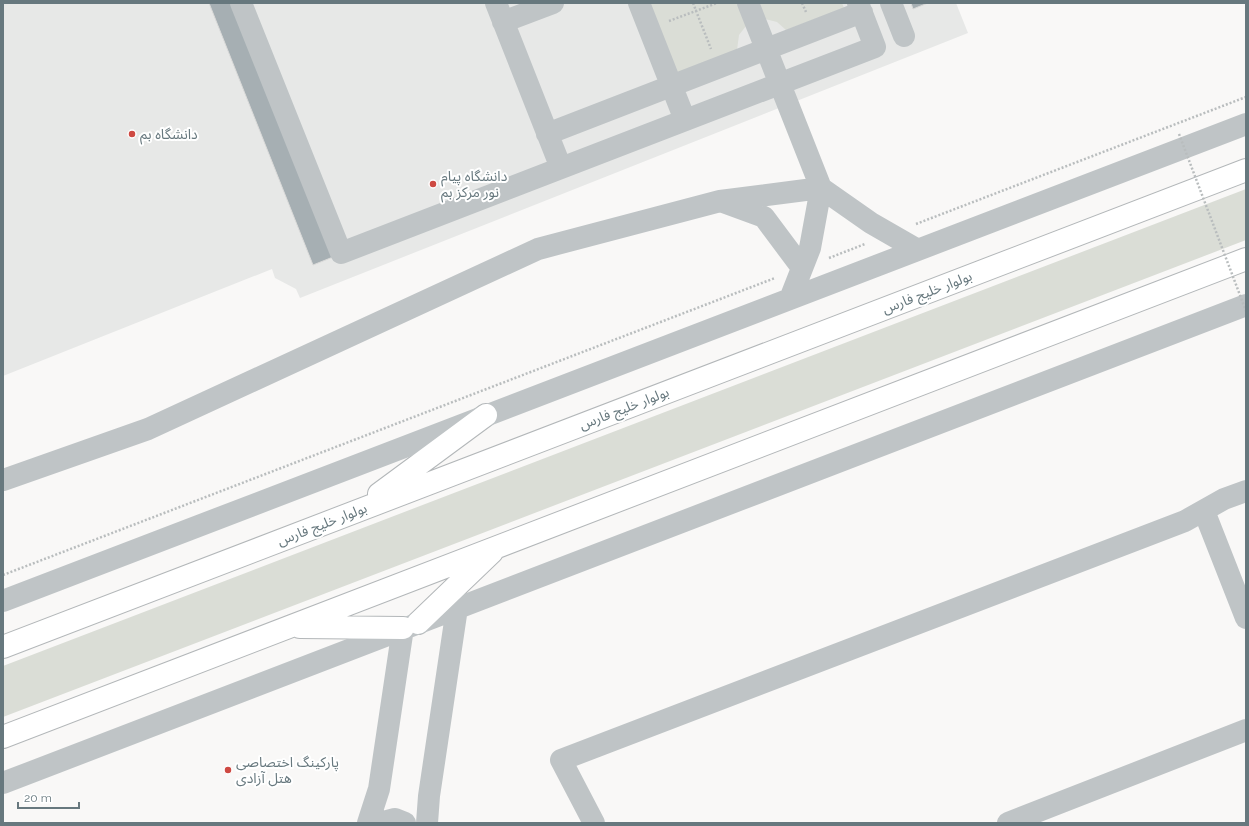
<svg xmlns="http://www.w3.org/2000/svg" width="1249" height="826" font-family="Raleway,'Noto Sans Arabic',sans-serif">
<rect width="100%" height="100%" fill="#f9f8f7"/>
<path fill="#e7e8e7" d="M3,3h953l12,30 -668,265 -4,-9 -21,-11 -3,-9 -269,107z"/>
<path fill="#daddd6" d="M648,3h89l9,23 -7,9 -2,15 -61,23z
M755,3h87l2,5 -58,22 -9,-8 -12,-3z
M1246,189v51l-1243,477v-51z"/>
<path fill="#a6afb3" stroke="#dadad9" d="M209,3h23l101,254 -20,8z
M911,3h17l-15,6z"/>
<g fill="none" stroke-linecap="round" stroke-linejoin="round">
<defs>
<path id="highway" d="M379,494l107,-79
M418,623l74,-71
M300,627l103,1
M3,647l1243,-477
M3,737l1243,-478"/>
</defs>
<use href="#highway" stroke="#b3b7b9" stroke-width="24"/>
<path stroke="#b9bdbe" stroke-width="2.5" stroke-dasharray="2 2" stroke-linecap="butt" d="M693,3l18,46
M802,3l4,9
M669,21l48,-18
M916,224l330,-127
M829,258l36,-14
M3,575l772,-297"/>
<path stroke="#bfc4c6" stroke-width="22" d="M241,3l100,250 534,-206 -17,-44
M496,3l65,165
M639,3l46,117
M891,3l13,33
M503,22l50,-19
M547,134l315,-122
M723,202l41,15 38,51
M790,299l20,-51 11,-60 50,35 47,27
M3,480l145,-51 390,-180 182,-48 101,-13 -73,-185
M1204,511l42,107
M3,601l1243,-477
M3,783l1243,-478
M368,823l11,-34 24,-161
M380,823l15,-4 10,4
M427,823l2,-27 28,-188
M594,823l-33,-63 624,-239 39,-22 22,-8
M1008,823l238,-93"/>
<use href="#highway" stroke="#fff" stroke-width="22"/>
<path stroke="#b9bdbe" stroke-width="2.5" stroke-dasharray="2 2" stroke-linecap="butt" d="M1179,134l67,177"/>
</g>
<g fill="#ce4942" stroke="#fff" stroke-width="1.5">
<circle cx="132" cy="134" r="4"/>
<circle cx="433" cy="184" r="4"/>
<circle cx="228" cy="770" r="4"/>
</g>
<g text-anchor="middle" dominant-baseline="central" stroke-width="4" stroke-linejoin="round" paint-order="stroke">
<g font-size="14" fill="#67787e" stroke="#fff" text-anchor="start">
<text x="140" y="134">دانشگاه بم</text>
<text x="441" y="176">دانشگاه پیام<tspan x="441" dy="16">نور مرکز بم</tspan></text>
<text x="236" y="762">پارکینگ اختصاصی<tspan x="236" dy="16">هتل آزادی</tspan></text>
</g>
<g font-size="14" fill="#67787e" stroke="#fff">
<text transform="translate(927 292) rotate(-21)">بولوار خلیج فارس</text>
<text transform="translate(624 408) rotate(-21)">بولوار خلیج فارس</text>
<text transform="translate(322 524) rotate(-21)">بولوار خلیج فارس</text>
</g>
</g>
<rect width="1249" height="826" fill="none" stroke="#67787e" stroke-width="8"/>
<path d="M18 802v6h61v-6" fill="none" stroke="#67787e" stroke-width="2"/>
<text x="24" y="802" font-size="12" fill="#67787e" stroke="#ffffff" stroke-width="3" paint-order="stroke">20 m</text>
</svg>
